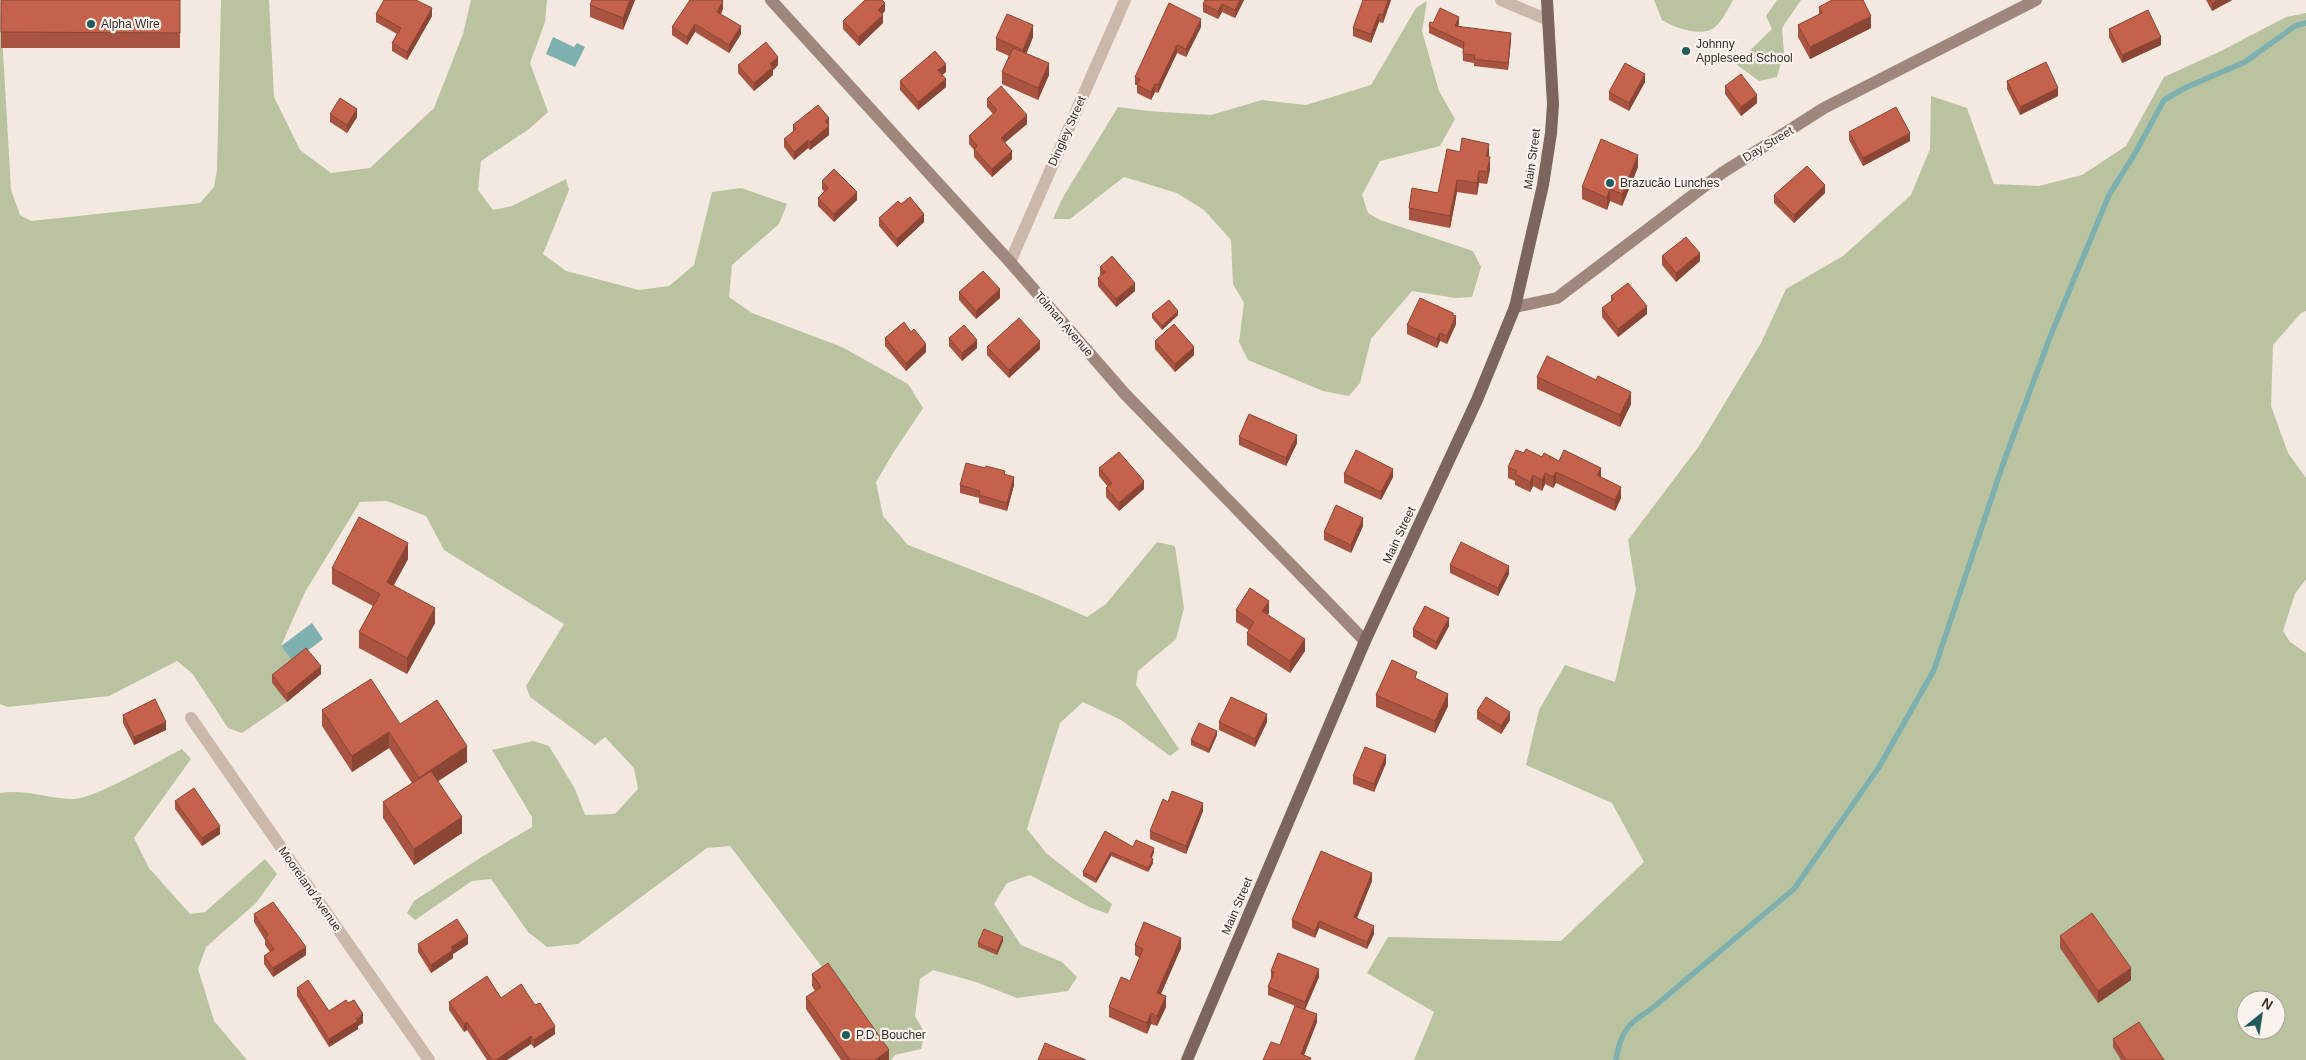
<svg xmlns="http://www.w3.org/2000/svg" width="2306" height="1060" font-family="Helvetica,sans-serif">
<rect width="100%" height="100%" fill="#f3e9e0"/>
<path fill="#b9c3a0" fill-rule="evenodd" d="M0,0l11,190 9,25 11,6 169,-18 14,-16 3,-17 4,-170h48l5,97 26,53 31,23 39,-5 64,-60 29,-74 8,-34h76l-2,22 -15,41 18,49 -19,17 -48,32 -3,29 15,20 19,-4 54,-27 3,11 -26,64 23,17 73,19 30,-4 25,-21 18,-73 29,-4 46,16 -8,20 -47,41 -3,32 23,16 90,34 66,37 15,24 -28,42 -19,32 7,34 25,29 129,50 50,22 19,-13 51,-62 18,4 9,62 -8,31 -38,32 -2,14 43,64 -9,7 -49,-36 -38,-18 -23,21 -33,106 20,25 65,50 -4,10 -19,-7 -59,-32 -23,8 -13,21 27,41 41,17 15,15 -9,14 -51,7 -41,-16 -43,-12 -13,9 -5,37 10,17 -4,16 -26,6 -4,5h-4l-59,-85 -98,-129 -23,2 -129,96 -31,3 -19,-15 -37,-53 -19,2 -57,39 -8,-7 7,-12 66,-43 52,-31v-10l-40,-67 41,-9 16,5 26,43 10,26 30,-1 23,-25 -4,-21 -29,-31 -10,8 -65,-48 -4,-11 38,-62 -120,-74 -18,-34 -39,-15 -27,1 -55,90 -24,54 12,16 -21,21 15,19 -45,31 -14,-5 -36,-55 -15,-12 -68,35 -101,11 -8,-3z
M1654,0h79c-5,9 -10,20 -18,27 -12,11 -40,1 -53,-7z
M1777,0h24l-19,28 2,25 -7,24 -18,4 -23,-17 36,-35 -6,-13z
M1427,1l-5,30 17,60 16,28 -15,27 -60,15 -18,34 6,18 12,7 93,31 8,16 -9,30 -17,1 -43,-7 -41,48 -11,44 -11,13 -26,-5 -75,-31 -9,-18 5,-39 -11,-19 -2,-44 -27,-30 -27,-17 -53,-16 -54,42h-17l10,-22 55,-90 30,4 63,4 51,-15 44,5 65,-20 45,-77z
M2306,13v298l-5,2 -28,32 -2,61 17,47 18,25v101l-11,15 -12,37 7,11 16,11v407h-892l20,-48 -67,-39 21,-36 173,4 83,-79 -32,-59 -86,-38 13,-55 26,-45 50,17 21,-92 -8,-50 71,-94 62,-103 25,-54 57,-33 68,-61 19,-46 1,-53 36,12 27,76 45,2 43,-11 44,-29 38,-69 57,-26 65,-34zM2246,1000h30v30h-30z
M182,749l9,10 -57,79 15,30 41,46 15,-2 60,-53 12,15 -21,29 -50,44 -8,22 16,52 33,39h-247v-267c29,-4 47,6 73,6 22,0 87,-39 109,-50z"/>
<path fill="#7fb0b0" d="M553,37l21,10 3,-4 8,4 -10,20 -29,-13z
M312,623l11,16 -30,23 -12,-16z"/>
<g fill="none" stroke-linecap="round" stroke-linejoin="round">
<path stroke="#7fb0b0" stroke-width="5.5" d="M1616,1060c4,-27 12,-37 34,-50l144,-121 85,-122 55,-97 69,-206 47,-127 59,-142 25,-40 30,-55 23,-13 58,-25 50,-36 11,-3"/>
<path stroke="#ccb8ab" stroke-width="12" d="M1501,0l47,20
M1010,262l115,-262
M191,718l238,342"/>
<path stroke="#a0877d" stroke-width="12" d="M771,0l239,262 115,132 240,247
M1515,307l42,-9 165,-125 102,-65 212,-108"/>
<path stroke="#7b655c" stroke-width="12" d="M1187,1060l178,-419 112,-241 38,-93 28,-122 8,-52 2,-29 -6,-104"/>
</g>
<path fill="#a95441" d="M1,0h179v48h-179z
M635,0l-12,30 -33,-13v-12z
M1244,0l-9,18 -13,-6 -4,7 -15,-7v-8z
M1391,0l-8,23 -4,-1 -8,21 -18,-7v-8z
M2206,0h26l-20,11z
M1819,7l52,21 -61,31 -12,-22v-12l21,-11z
M723,9l-2,5 20,20 -12,19 -34,-21 -8,13 -15,-10v-8z
M885,11l-3,3 1,9 -24,23 -16,-17v-8z
M376,14l56,2 -25,44 -15,-9v-8l5,-9 -21,-12z
M1459,24l-1,2 53,14 -3,30 -34,-4v-3l-11,-2v-12l-34,-16v-7z
M1201,27l-15,30 -9,-4 -19,40 -3,-1 -4,8 -14,-7v-8h-2v-8z
M2109,29l52,16 -39,18 -13,-26z
M1033,37l-7,17 23,21 -11,25 -36,-16v-12l7,-16 -13,-6v-12z
M738,65h40l-5,5v5l-19,16 -16,-18z
M946,72l-4,3 4,12 -28,23 -18,-20v-9z
M2007,81l51,15 -38,19 -13,-26z
M1645,82l-16,29 -20,-11v-8z
M1725,86l32,17 -16,13 -16,-22z
M987,99l40,25 -22,18 7,17 -20,18 -18,-20v-7l-5,-6v-8l24,-22 -6,-7z
M330,114l27,3 -10,16 -17,-11z
M793,125l36,1v9l-19,15 -2,-2 -14,12 -10,-13v-8l9,-7z
M1849,132l61,9 -47,25 -14,-26z
M1489,156l1,13 -3,15 -8,-1 -2,12 -20,-3 -7,36 -41,-8v-12l29,-15z
M1638,167l-16,39 -12,-5 -3,9 -25,-11v-12z
M822,181l35,19 -23,22 -16,-16v-8l6,-6 -2,-3z
M1825,193l-31,30 -20,-20v-8z
M901,204l23,18 -27,25 -18,-21v-8z
M1662,256l38,5 -24,21 -14,-17z
M1100,267l35,24 -19,16 -18,-21v-8l3,-3h-1z
M959,292l41,6 -24,21 -17,-19z
M1611,296l36,18 -29,23 -16,-20v-9l9,-7z
M1152,314l26,1 -16,15 -10,-12z
M1453,315l3,9 -9,20 -7,-3 -3,7 -30,-14v-9z
M911,332l15,20 -20,19 -21,-25v-8z
M949,338l28,10 -15,13 -13,-15z
M1155,341l39,14 -19,17 -20,-23z
M987,347l53,2 -31,29 -22,-23z
M1537,377l94,27 -11,23 -83,-38z
M1239,437l58,6 -11,23 -47,-21z
M1524,453l35,8 42,16 20,21 -6,13 -59,-28 -3,5 -8,-4 -3,7 -9,-5 -3,6 -15,-7v-4l-7,-3v-11z
M1099,468l45,21 -25,22 -13,-14v-9l2,-1 -9,-11z
M1005,474l9,11 -7,26 -28,-8v-5l-19,-5v-8z
M1344,474l49,3 -12,23 -37,-17z
M1363,526l-12,27 -27,-13v-8z
M408,559l-14,26 41,38 -28,51 -48,-26v-16l14,-26 -41,-22v-16z
M1450,565l59,9 -11,22 -48,-23z
M1236,610l33,3 -2,2 38,36 -15,22 -43,-28v-12l2,-3 -13,-8z
M1449,626l-13,24 -23,-13v-8z
M321,674l-34,28 -15,-19v-8z
M1417,679l31,27 -13,27 -59,-26v-12z
M322,710l78,14 67,38 -29,19 24,52 -48,32 -31,-47v-16l29,-19 -23,-35 -37,24 -30,-46z
M1477,711l33,9 -9,14 -24,-15z
M123,715l43,15 -32,15 -11,-22z
M1219,722h48l-12,25 -36,-17z
M1217,735l-8,18 -18,-8v-5z
M1386,763l-12,29 -21,-8v-8z
M175,801l45,33 -18,12 -27,-37z
M1203,811l-17,43 -36,-15v-8z
M1105,831l28,16 21,5 -2,6 1,5 -5,9 -37,-16 -15,27 -13,-7v-4z
M1372,881l-15,37 17,16 -7,15 -48,-21 -4,10 -23,-10v-8z
M254,914l52,41 -33,22 -9,-13v-8l6,-4 -5,-7v-5l-11,-18z
M2060,936l71,44 -33,23 -38,-55z
M1003,941l-6,14 -19,-8v-4z
M418,944h50l-15,10v4l-22,15 -13,-21z
M1135,945l46,3 -20,46 5,13 -9,19 -6,-2 -4,10 -38,-17v-10l21,-26 10,-23 -5,-3z
M1271,971l48,6 -14,32 12,13 -13,33 7,5 -31,-15 15,-39 -27,-11v-8l3,-8z
M812,974l77,86h-48l-35,-51v-12l9,-6 -3,-5z
M297,988l32,23 34,12 -5,3v3l-29,18 -32,-51z
M501,998l34,7 20,29 -21,14 -3,-4 -24,16h-20l-20,-30 -3,2 -15,-22v-8z
M2113,1039l51,21h-43l-8,-13z"/>
<path fill="#8a4535" d="M630,0h5l-12,30v-12z
M1240,0h4l-9,18v-8z
M1388,0h3l-8,23v-8z
M2218,0h14l-20,11v-8z
M723,1v8l-6,11v-8z
M885,3v8l-7,7v-8z
M1222,4v8l-4,7v-8z
M432,8v8l-25,44v-8z
M1379,14v8l-8,21v-9z
M883,15v8l-24,23v-9z
M1871,16v12l-61,31v-12z
M1459,17v7l-4,9v-7z
M1201,19v8l-15,30v-8z
M695,24v8l-8,13v-8z
M1033,25v12l-10,25v-12z
M741,26v8l-12,19v-8z
M1511,33v7l-3,30v-7z
M2161,37v8l-39,18v-8z
M1177,45v8l-19,40v-8z
M778,57v8l-5,5v5l-19,16v-8l16,-19z
M1049,63v12l-11,25v-12z
M946,64v8l-8,6v-8z
M1645,74v8l-16,29v-8z
M946,79v8l-28,23v-8z
M1155,84v8l-4,8v-8z
M2058,88v8l-38,19v-8z
M1757,95v8l-16,13v-9z
M357,109v8l-10,16v-8z
M1027,115v9l-26,22v-8z
M829,118v8l-4,-5z
M829,126v9l-19,15v-8z
M1910,133v8l-47,25v-8z
M808,140v8l-14,12v-8z
M1489,144v12l-3,12v-12z
M1012,151v8l-20,18v-8z
M1638,155v12l-16,39v-12z
M1490,157v12l-3,15v-12z
M1479,171v12l-2,12v-12z
M1457,180v12l-7,36v-12z
M1825,185v8l-31,30v-8z
M1610,189v12l-3,9v-12z
M857,192v8l-23,22v-8z
M924,214v8l-27,25v-8z
M1700,253v8l-24,21v-9z
M1135,283v8l-19,16v-8z
M1000,289v9l-24,21v-8z
M1647,306v8l-29,23v-8z
M1178,311v4l-16,15v-4z
M1453,313v8l3,-5v8l-9,20v-8z
M1440,333v8l-3,7v-9z
M977,340v8l-15,13v-8z
M1040,341v8l-31,29v-8z
M926,344v8l-20,19v-8z
M1194,347v8l-19,17v-8z
M1631,392v12l-11,23v-12z
M1297,435v8l-11,23v-8z
M1601,468v11l-4,-4z
M1393,469v8l-12,23v-8z
M1556,472v11l-3,5v-11z
M1545,473v11l-3,7v-11z
M1533,475v11l-3,6v-10z
M1014,477v8l-7,26v-8z
M1144,481v8l-25,22v-8z
M1621,487v11l-6,13v-11z
M1363,518v8l-12,27v-8z
M408,543v16l-21,38v-15z
M1509,566v8l-11,22v-8z
M1269,601v12l-7,10v-12z
M435,608v15l-28,51v-16z
M1449,618v8l-13,24v-8z
M1305,639v12l-15,22v-12z
M321,666v8l-34,28v-8z
M1448,694v12l-13,27v-12z
M1510,712v8l-9,14v-8z
M1267,714v8l-12,25v-8z
M166,722v8l-32,15v-8z
M1217,731v4l-8,18v-4z
M389,732v16l-37,24v-16z
M467,746v16l-48,32v-16z
M1386,755v8l-12,29v-8z
M1203,803v8l-17,43v-8z
M462,817v16l-48,32v-16z
M220,826v8l-18,12v-8z
M1154,848v4l-4,9v-4z
M1111,852v4l-15,27v-4z
M1153,859v4l-5,9v-4z
M1372,873v8l-18,44v-8z
M1319,921v7l-4,10v-7z
M1374,926v8l-7,15v-7z
M468,936v8l-15,10v4l-22,15v-8l20,-18z
M1003,937v4l-6,14v-4z
M1181,938v10l-24,55v-10z
M306,947v8l-33,22v-9z
M2131,968v12l-33,23v-12z
M1319,969v8l-14,33v-8z
M1166,996v11l-9,19v-10z
M1151,1013v11l-4,10v-11z
M363,1014v9l-5,3v3l-29,18v-8z
M1317,1014v8l-15,38 -1,-6z
M467,1022v8l-3,2v-8z
M555,1026v8l-21,14v-8z
M531,1036v8l-24,16h-11z
M889,1050v10h-14z"/>
<path fill="#c5624c" stroke="#8a4535" d="M1,0h179v33l-179,-1z
M384,0h32l16,8 -25,44 -15,-9 9,-15 -25,-14z
M592,0h38l-7,18 -33,-13z
M690,0h32l1,1 -6,11 24,14 -12,19 -34,-21 -8,13 -15,-10z
M865,0h17l3,3 -7,7 5,5 -24,22 -16,-16z
M1205,0h35l-5,10 -13,-6 -4,7 -15,-7z
M1363,0h25l-5,15 -4,-1 -8,20 -18,-6z
M1832,0h31l8,16 -61,31 -12,-22 24,-12 -3,-6z
M2210,0h8l-6,3z
M1169,3l32,16 -15,30 -9,-4 -19,40 -3,-1 -4,8 -14,-7 3,-6 -5,-2z
M1440,8l19,9 -4,9 56,7 -3,30 -34,-4 1,-4 -12,-1 1,-12 -35,-16 1,-4 3,1z
M2148,10l13,27 -39,18 -13,-26z
M1007,14l26,11 -10,25 -27,-12z
M766,42l12,15 -8,7 3,3 -19,16 -16,-18z
M1013,48l36,15 -11,25 -36,-16z
M935,51l11,13 -8,6 8,9 -28,23 -18,-21z
M2046,62l12,26 -38,19 -13,-26z
M1625,63l20,11 -16,29 -20,-11z
M1741,74l16,21 -16,12 -16,-21z
M1001,86l26,29 -26,23 11,13 -20,18 -18,-20 3,-3 -8,-10 28,-26 -10,-11z
M340,98l17,11 -10,16 -17,-11z
M818,105l11,13 -4,3 4,5 -19,16 -2,-2 -14,12 -10,-13 12,-10 -3,-4z
M1896,107l14,26 -47,25 -14,-26z
M1462,138l27,6 -3,12 4,1 -3,15 -8,-1 -2,12 -20,-3 -7,36 -41,-8 3,-20 26,5 9,-44 13,3z
M1601,139l37,16 -16,39 -12,-5 -3,9 -25,-11z
M1807,166l18,19 -31,30 -20,-20z
M834,169l23,23 -23,22 -16,-16 10,-10 -6,-7z
M910,197l14,17 -27,25 -18,-21 19,-17 3,3z
M1686,237l14,16 -24,20 -14,-17z
M1112,256l23,27 -19,16 -18,-21 7,-6 -5,-5z
M983,271l17,18 -24,22 -17,-19z
M1628,283l19,23 -29,23 -16,-21 12,-9 -3,-3z
M1420,298l33,15v2l3,1 -9,20 -7,-3 -3,6 -30,-14z
M1169,300l9,11 -16,15 -10,-12z
M1019,318l21,23 -31,29 -22,-23z
M904,322l7,10 3,-3 12,15 -20,19 -21,-25z
M1174,324l20,23 -19,17 -20,-23z
M964,325l13,15 -15,13 -13,-15z
M1547,356l49,24 2,-4 33,16 -11,23 -83,-38z
M1249,414l48,21 -11,23 -47,-21z
M1526,449l16,8 2,-4 15,8 5,-11 37,18 -4,7 24,12 -6,13 -59,-28 -3,5 -8,-4 -3,7 -9,-5 -3,7 -15,-8 2,-3 -9,-4 8,-17 8,3z
M1356,450l37,19 -12,23 -37,-18z
M1119,452l25,29 -25,22 -13,-15 6,-5 -13,-15z
M966,463l19,5 1,-2 19,5 -1,3 10,3 -7,26 -28,-8 1,-4 -20,-6z
M1336,505l27,13 -12,27 -27,-13z
M359,517l49,26 -21,39 48,26 -28,50 -48,-26 21,-38 -48,-26z
M1461,542l48,24 -11,22 -48,-23z
M1250,588l19,13 -7,10 43,28 -15,22 -43,-28 7,-11 -18,-12z
M1425,606l24,12 -13,24 -23,-13z
M306,648l15,18 -34,28 -15,-19z
M1392,660l25,12 -2,6 33,16 -13,27 -59,-26z
M371,679l29,45 37,-24 30,46 -48,32 -30,-46 -37,24 -30,-46z
M1231,697l36,17 -12,25 -36,-17z
M1486,697l24,15 -9,14 -24,-15z
M155,699l11,23 -32,15 -11,-22z
M1199,723l18,8 -8,18 -18,-9z
M1365,747l21,8 -12,29 -21,-8z
M431,771l31,46 -48,32 -31,-47z
M194,788l26,38 -18,12 -27,-37z
M1172,791l31,12 -17,43 -36,-15 13,-32 5,3z
M1105,831l28,16 3,-7 18,8 -4,9 3,2 -5,9 -37,-16 -15,27 -13,-7z
M1321,851l51,22 -18,44 20,9 -7,16 -48,-21 -4,10 -23,-11z
M273,902l33,45 -33,21 -9,-12 10,-7 -9,-12 3,-2 -14,-21z
M2092,913l39,55 -33,23 -38,-55z
M457,919l11,17 -17,11 2,3 -22,15 -13,-21z
M1144,922l37,16 -24,55 9,3 -9,20 -6,-3 -4,10 -38,-16 12,-30 9,4 13,-32 -8,-4z
M984,929l19,8 -6,14 -19,-8z
M1278,953l41,16 -14,33 -37,-15 6,-15 -3,-1z
M828,963l61,87 -14,10h-25l-44,-63 15,-10 -9,-13z
M487,976l14,22 20,-14 14,21 5,-2 15,23 -21,14 -3,-4 -35,24h-4l-25,-38 -3,2 -15,-22z
M308,980l21,31 17,-11 2,3 6,-3 9,14 -7,4 2,3 -29,18 -32,-51z
M1295,1006l22,8 -16,40 10,4 -1,2h-47l8,-18 9,3z
M2139,1022l25,38h-38l-13,-21z
M1045,1043l41,17h-48z"/>
<g fill="#205b5c" stroke="#faf3ed" stroke-width="2">
<circle cx="91" cy="24" r="5"/>
<circle cx="1686" cy="51" r="5"/>
<circle cx="1610" cy="183" r="5"/>
<circle cx="846" cy="1035" r="5"/>
</g>
<g text-anchor="middle" dominant-baseline="central" stroke-width="4.5" stroke-linejoin="round" paint-order="stroke">
<g font-size="12" fill="#3a2e2b" stroke="#faf3ed" text-anchor="start">
<text x="101" y="24">Alpha Wire</text>
<text x="1696" y="44">Johnny<tspan x="1696" dy="14">Appleseed School</tspan></text>
<text x="1620" y="183">Brazucăo Lunches</text>
<text x="856" y="1035">P.D. Boucher</text>
</g>
<g font-size="12" fill="#3a2e2b" stroke="#faf3ed">
<text transform="translate(1067 131) rotate(-66)">Dingley Street</text>
<text transform="translate(1768 144) rotate(-31)">Day Street</text>
<text transform="translate(1532 159) rotate(-82)">Main Street</text>
<text transform="translate(1064 324) rotate(49)">Tolman Avenue</text>
<text transform="translate(1399 535) rotate(-65)">Main Street</text>
<text transform="translate(310 889) rotate(55)">Mooreland Avenue</text>
<text transform="translate(1237 906) rotate(-67)">Main Street</text>
</g>
</g>
<g transform="translate(2261 1015) rotate(30)"><circle r="24" fill="#faf3ed" stroke="#ada49f"/>
<path d="M0-4L9 19L0 12L-9 19Z" fill="#205b5c"/>
<text y="-8" font-size="14" font-weight="bold" text-anchor="middle" fill="#3a2e2b">N</text>
</g>
</svg>
